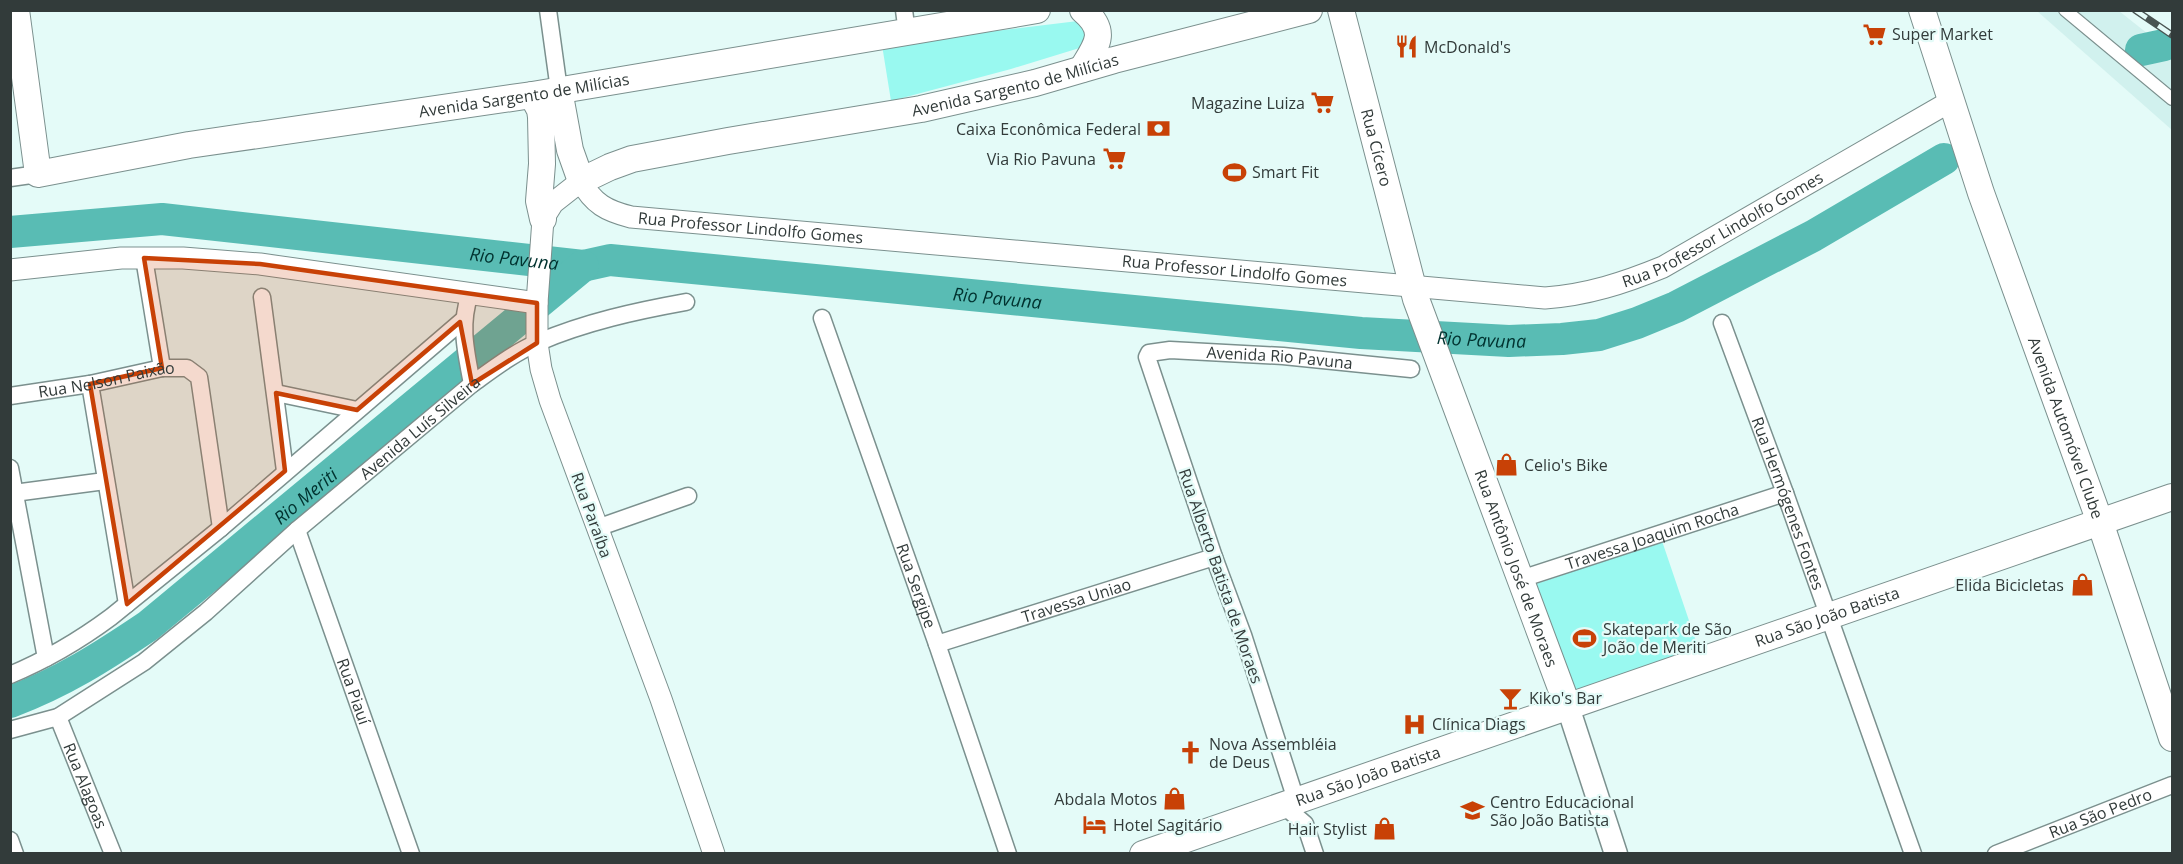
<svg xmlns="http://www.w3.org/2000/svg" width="2183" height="864" font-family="'Open Sans',sans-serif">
<rect width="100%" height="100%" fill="#e4fbf8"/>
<path fill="#d1f1ee" d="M2037,11h82l53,42v77z"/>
<path fill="#99f9f0" d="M1078,21h8v25l-75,23 -120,32 -9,-56z
M1662,541l37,109 -125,43 -38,-109z"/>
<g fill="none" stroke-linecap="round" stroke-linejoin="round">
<g stroke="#59bcb4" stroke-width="32">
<path d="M2141,50l23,-5"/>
<path id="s1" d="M10,232l152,-13 421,47 27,-6 751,73 148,8 53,-2 37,-4 38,-12 39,-16 137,-71 131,-77"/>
<path id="s2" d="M10,702c53,-20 92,-45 138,-76l435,-360"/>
</g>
<defs>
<path id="pedestrian" d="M2065,10l107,89"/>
<g id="minor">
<path d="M548,10l11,80"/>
<path d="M904,10l3,23"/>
<path d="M10,178l28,-4"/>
<path d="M144,258l18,110"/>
<path d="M470,294c-11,31 -4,58 2,90"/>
<path d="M262,297l23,174"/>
<path id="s3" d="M822,318l115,326 71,210"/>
<path id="s4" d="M1722,323l63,170 128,361"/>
<path d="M90,384l37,220"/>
<path d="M276,393l81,17"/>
<path id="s5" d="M10,396l80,-12 72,-16h25l12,9 22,151"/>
<path d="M10,468l36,190"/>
<path d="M14,493l91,-12"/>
<path d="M597,528l91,-32"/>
<path id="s6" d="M297,530l114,324"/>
<path id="s7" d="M1521,579l264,-86"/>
<path id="s8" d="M937,644l277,-87"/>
<path d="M10,675c36,-15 70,-35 101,-58l110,-89 242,-208"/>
<path id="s9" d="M58,717l55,137"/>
<path id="s10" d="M10,730l48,-13 86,-55 62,-50 91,-82 175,-146c21,-15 43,-32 67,-42 47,-20 97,-31 147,-40"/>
<path id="s11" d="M1296,800l-53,-165 -29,-78 -67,-200 2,-4 21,-3 113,6 128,13"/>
<path d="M1283,805l22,19 10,30"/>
<path d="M10,840l5,14"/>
<path id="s12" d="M1996,854l176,-69"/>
</g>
<g id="tertiary">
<path d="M10,270l111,-12h62l77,6 277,39"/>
<path id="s13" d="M714,854l-53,-155 -111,-299 -9,-31 -4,-26v-40l6,-84 10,-16 28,-22c12,23 26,30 50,36l914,81c42,-3 79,-15 118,-31l288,-166"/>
</g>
<path id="secondary" d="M1568,707l48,147"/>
<g id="primary">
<path id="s14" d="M16,10l22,164 151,-29 343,-50 505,-85"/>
<path id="s15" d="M1341,10l75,289 152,408"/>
<path id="s16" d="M1922,10l59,183 119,329 72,216"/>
<path d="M1082,69c14,-23 27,-37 1,-59"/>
<path id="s17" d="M559,90l11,60 11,31 29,-14 22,-8 96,-18 193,-32 114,-26 79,-23 195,-50"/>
<path d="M532,95l8,15 1,7 1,47 -3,37 4,18"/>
<path id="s18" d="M1143,854l1029,-357"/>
</g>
</defs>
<use href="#pedestrian" stroke="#7b908e" stroke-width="14"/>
<use href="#minor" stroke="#7b908e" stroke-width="19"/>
<use href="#tertiary" stroke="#7b908e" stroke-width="23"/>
<use href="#secondary" stroke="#7b908e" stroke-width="25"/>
<use href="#primary" stroke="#7b908e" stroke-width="28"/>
<use href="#pedestrian" stroke="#fff" stroke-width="12"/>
<use href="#minor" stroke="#fff" stroke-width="16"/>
<use href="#tertiary" stroke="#fff" stroke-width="21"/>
<use href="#secondary" stroke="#fff" stroke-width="22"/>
<use href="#primary" stroke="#fff" stroke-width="26"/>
<defs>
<path id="rail" d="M2135,10l37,25"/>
</defs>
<use href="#rail" stroke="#495452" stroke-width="7"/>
<use href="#rail" stroke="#e4fbf8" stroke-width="4.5" stroke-dasharray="14" stroke-linecap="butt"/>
</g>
<path fill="#c84106" fill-opacity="0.2" stroke="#c84106" stroke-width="4.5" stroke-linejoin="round" d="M144,258l116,6 277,39v40l-65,41 -12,-62 -103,88 -81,-17 9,78 -158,133 -37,-220 72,-16z"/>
<defs>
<symbol id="supermarket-bare" viewBox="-9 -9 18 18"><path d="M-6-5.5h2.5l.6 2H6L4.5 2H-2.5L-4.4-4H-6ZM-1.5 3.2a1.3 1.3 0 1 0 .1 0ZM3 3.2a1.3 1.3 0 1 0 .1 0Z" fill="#c84106" stroke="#e4fbf8" stroke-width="2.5" paint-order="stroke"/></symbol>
<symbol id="restaurant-bare" viewBox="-9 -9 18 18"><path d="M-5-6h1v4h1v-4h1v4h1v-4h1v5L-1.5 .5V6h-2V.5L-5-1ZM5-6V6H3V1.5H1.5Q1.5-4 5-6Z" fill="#c84106" stroke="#e4fbf8" stroke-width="2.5" paint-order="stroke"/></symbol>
<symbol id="bank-bare" viewBox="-9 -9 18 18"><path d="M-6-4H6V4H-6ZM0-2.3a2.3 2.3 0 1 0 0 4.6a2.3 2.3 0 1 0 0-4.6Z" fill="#c84106" stroke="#e4fbf8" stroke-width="2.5" paint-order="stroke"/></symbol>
<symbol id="stadium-bare" viewBox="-9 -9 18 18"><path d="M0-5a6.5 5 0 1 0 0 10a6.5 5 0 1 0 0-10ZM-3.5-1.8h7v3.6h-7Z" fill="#c84106" stroke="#e4fbf8" stroke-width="2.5" paint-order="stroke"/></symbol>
<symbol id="shop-bare" viewBox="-9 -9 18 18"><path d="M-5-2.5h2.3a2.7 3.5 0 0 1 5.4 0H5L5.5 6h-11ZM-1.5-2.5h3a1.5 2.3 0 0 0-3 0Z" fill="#c84106" stroke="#e4fbf8" stroke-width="2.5" paint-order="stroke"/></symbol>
<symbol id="bar-bare" viewBox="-9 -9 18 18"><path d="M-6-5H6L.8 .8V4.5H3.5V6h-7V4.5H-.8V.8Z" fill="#c84106" stroke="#e4fbf8" stroke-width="2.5" paint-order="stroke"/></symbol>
<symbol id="hospital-bare" viewBox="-9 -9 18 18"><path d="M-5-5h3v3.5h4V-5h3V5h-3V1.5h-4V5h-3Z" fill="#c84106" stroke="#e4fbf8" stroke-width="2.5" paint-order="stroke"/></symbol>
<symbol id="church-bare" viewBox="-9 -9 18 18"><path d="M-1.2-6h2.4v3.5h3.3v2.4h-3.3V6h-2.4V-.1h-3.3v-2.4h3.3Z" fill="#c84106" stroke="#e4fbf8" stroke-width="2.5" paint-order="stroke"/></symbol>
<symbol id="school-bare" viewBox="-9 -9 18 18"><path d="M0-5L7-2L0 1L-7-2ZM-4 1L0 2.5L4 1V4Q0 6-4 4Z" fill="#c84106" stroke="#e4fbf8" stroke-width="2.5" paint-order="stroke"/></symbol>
<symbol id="hotel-bare" viewBox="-9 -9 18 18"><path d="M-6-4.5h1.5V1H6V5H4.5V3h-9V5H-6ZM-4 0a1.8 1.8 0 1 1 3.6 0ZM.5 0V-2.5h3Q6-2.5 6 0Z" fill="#c84106" stroke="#e4fbf8" stroke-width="2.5" paint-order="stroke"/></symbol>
</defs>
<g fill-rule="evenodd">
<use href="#supermarket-bare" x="1858" y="18" width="33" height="33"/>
<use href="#restaurant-bare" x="1390" y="30" width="33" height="33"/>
<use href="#supermarket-bare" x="1306" y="86" width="33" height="33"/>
<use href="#bank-bare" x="1142" y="112" width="33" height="33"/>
<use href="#supermarket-bare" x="1098" y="142" width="33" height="33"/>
<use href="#stadium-bare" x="1218" y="156" width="33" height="33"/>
<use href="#shop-bare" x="1490" y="448" width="33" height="33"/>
<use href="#shop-bare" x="2066" y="568" width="33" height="33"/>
<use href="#stadium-bare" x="1568" y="622" width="33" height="33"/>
<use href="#bar-bare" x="1494" y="682" width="33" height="33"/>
<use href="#hospital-bare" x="1398" y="708" width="33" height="33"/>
<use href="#church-bare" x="1174" y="736" width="33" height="33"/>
<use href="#shop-bare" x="1158" y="782" width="33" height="33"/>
<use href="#school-bare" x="1456" y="794" width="33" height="33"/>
<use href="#hotel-bare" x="1078" y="808" width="33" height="33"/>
<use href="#shop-bare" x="1368" y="812" width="33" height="33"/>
</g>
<g text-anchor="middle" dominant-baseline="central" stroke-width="4.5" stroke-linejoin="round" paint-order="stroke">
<g font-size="16" fill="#323b3a" stroke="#e4fbf8" text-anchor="start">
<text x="1892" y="34">Super Market</text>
<text x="1424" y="47">McDonald's</text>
<text x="1305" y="103" text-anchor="end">Magazine Luiza</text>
<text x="1141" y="129" text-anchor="end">Caixa Econômica Federal</text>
<text x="1096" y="159" text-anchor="end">Via Rio Pavuna</text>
<text x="1252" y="172">Smart Fit</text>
<text x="1524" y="465">Celio's Bike</text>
<text x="2064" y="585" text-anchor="end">Elida Bicicletas</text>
<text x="1603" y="629">Skatepark de São<tspan x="1603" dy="18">João de Meriti</tspan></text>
<text x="1529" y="698">Kiko's Bar</text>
<text x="1432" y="724">Clínica Diags</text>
<text x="1209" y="744">Nova Assembléia<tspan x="1209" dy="18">de Deus</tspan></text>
<text x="1157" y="799" text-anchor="end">Abdala Motos</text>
<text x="1490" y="802">Centro Educacional<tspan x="1490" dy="18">São João Batista</tspan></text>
<text x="1113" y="825">Hotel Sagitário</text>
<text x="1367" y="829" text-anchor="end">Hair Stylist</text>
</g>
<g font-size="16" fill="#323b3a" stroke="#e4fbf8">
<text stroke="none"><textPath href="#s17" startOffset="540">Avenida Sargento de Milícias</textPath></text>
<text stroke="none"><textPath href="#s14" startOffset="658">Avenida Sargento de Milícias</textPath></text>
<text stroke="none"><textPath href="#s15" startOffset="142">Rua Cícero</textPath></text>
<text stroke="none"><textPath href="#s13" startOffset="904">Rua Professor Lindolfo Gomes</textPath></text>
<text stroke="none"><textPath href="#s13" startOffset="1894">Rua Professor Lindolfo Gomes</textPath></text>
<text stroke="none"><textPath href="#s13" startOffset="1390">Rua Professor Lindolfo Gomes</textPath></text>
<text stroke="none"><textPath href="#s11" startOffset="603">Avenida Rio Pavuna</textPath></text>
<text stroke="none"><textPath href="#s5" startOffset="98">Rua Nelson Paixão</textPath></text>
<text stroke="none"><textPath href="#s10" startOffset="514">Avenida Luís Silveira</textPath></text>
<text stroke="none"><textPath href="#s16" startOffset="442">Avenida Automóvel Clube</textPath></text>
<text stroke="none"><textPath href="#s4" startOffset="192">Rua Hermógenes Fontes</textPath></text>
<text transform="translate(592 515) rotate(70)">Rua Paraíba</text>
<text stroke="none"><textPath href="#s7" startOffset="138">Travessa Joaquim Rocha</textPath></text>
<text stroke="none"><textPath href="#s15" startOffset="586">Rua Antônio José de Moraes</textPath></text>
<text transform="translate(1221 576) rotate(71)">Rua Alberto Batista de Moraes</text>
<text stroke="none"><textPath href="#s3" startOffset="284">Rua Sergipe</textPath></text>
<text stroke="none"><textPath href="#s8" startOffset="146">Travessa Uniao</textPath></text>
<text stroke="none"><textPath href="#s18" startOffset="724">Rua São João Batista</textPath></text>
<text stroke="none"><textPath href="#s6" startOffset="171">Rua Piauí</textPath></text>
<text stroke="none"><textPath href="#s18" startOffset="238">Rua São João Batista</textPath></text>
<text stroke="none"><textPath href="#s9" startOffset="74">Rua Alagoas</textPath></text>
<text stroke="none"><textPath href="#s12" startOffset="112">Rua São Pedro</textPath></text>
</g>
<g font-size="18" font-style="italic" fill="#00322f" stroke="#e4fbf8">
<text stroke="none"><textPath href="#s1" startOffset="507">Rio Pavuna</textPath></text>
<text stroke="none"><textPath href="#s1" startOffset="993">Rio Pavuna</textPath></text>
<text stroke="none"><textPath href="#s1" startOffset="1479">Rio Pavuna</textPath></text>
<text stroke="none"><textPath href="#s2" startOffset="362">Rio Meriti</textPath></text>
</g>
</g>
<rect width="2183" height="864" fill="none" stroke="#323b3a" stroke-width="24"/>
</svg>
